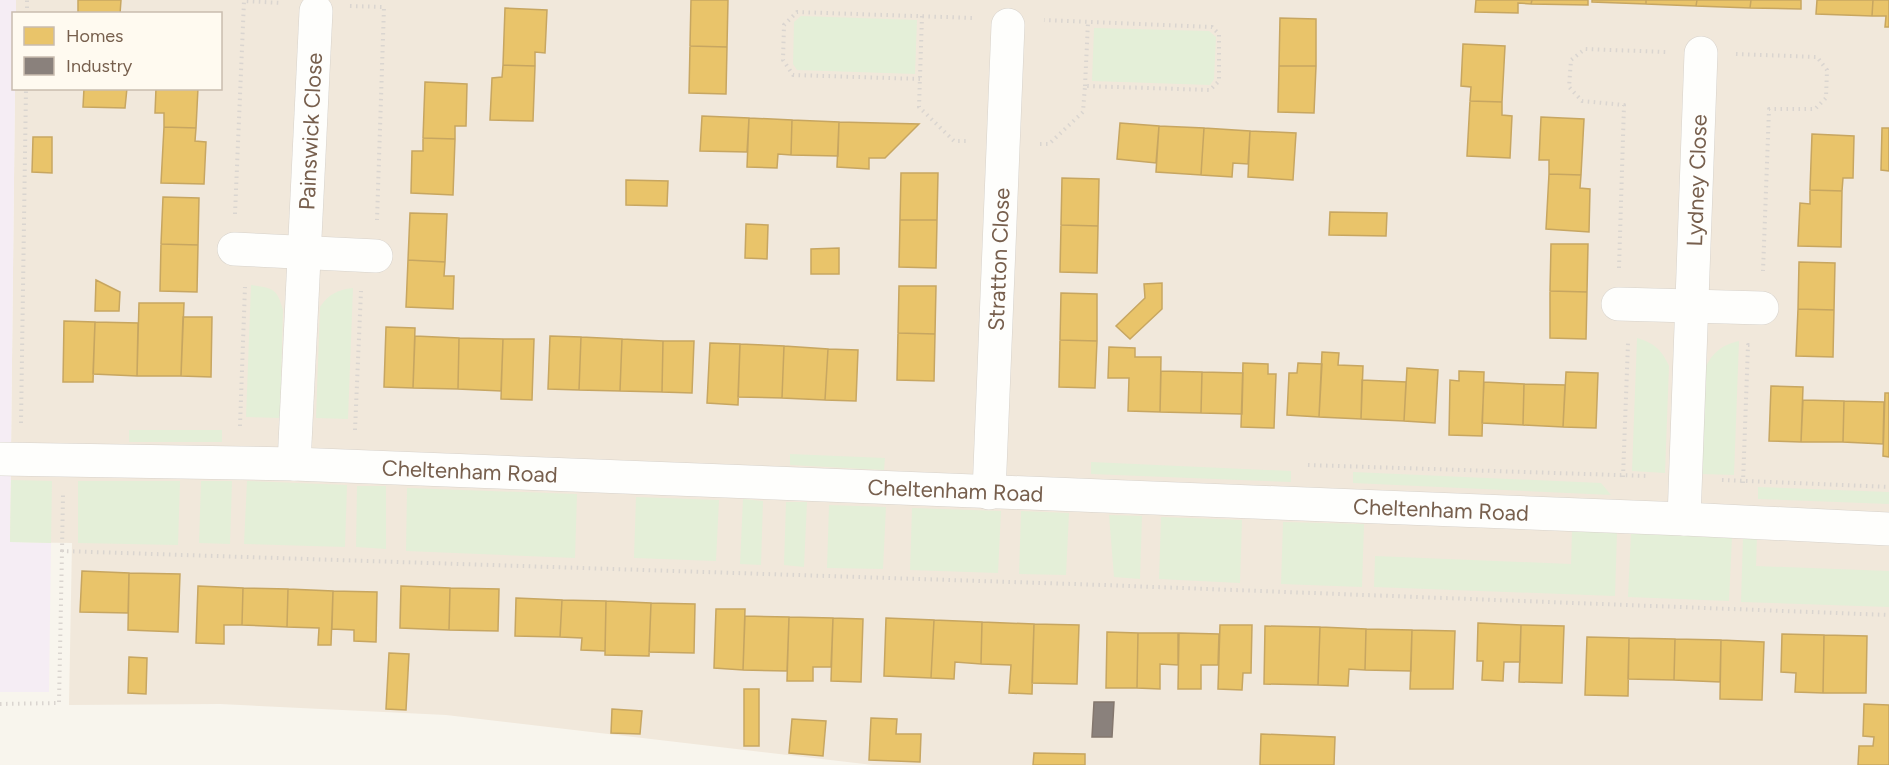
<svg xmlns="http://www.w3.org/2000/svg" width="1889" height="765" font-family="Figtree,sans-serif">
<rect width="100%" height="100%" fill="#f8f5ed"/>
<path fill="#f1e8db" d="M16,0h1873v765h-1016l-427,-50 -226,-11 -151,1 3,-162 -62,-1 5,-453 205,-1v-74l-204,-1z"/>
<path fill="#f5edf4" d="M0,0h16v13l-2,1 1,75 -5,453 41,1 -2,149h-49z"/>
<path fill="#e4efd8" d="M801,16l116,4 -2,54 -118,-4 -4,-6 1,-42z
M1094,28l115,3 7,6 -2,42 -4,6 -118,-4z
M251,285c22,3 26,3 32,25l-3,108 -34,-1z
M353,288l-5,131 -32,-1 4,-111c9,-13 17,-17 33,-19z
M1637,338c17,5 25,12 32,28l-4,107 -33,-2z
M1739,341l-5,134 -33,-1 4,-106c8,-16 17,-23 34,-27z
M129,430h93v12h-93z
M790,454l95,4 -1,12 -94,-5z
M1091,462l200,9v11l-200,-8z
M1353,472l248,11 10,12 -258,-12z
M11,480l41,1 -1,62 -41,-1z
M78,481h102l-2,64 -100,-2z
M201,481h31l-2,63 -31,-1z
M247,481l100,4 -2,62 -101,-3z
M357,486h29v63l-30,-2z
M1758,487l131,5v12l-131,-5z
M407,488l170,6 -2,64 -169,-7z
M636,497l83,3 -3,61 -82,-3z
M743,499l20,2 -2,64 -21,-1z
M786,502h21l-3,65 -20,-2z
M829,505l57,2 -3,62 -56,-1z
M912,508l89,3 -3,62 -88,-3z
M1021,511l48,2 -3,62 -47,-1z
M1109,515l33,1 -2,63 -26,-2z
M1161,517l81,3 -2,63 -81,-4z
M1283,522l81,2 -2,63 -81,-3z
M1572,530l45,2 -2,64 -241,-9 1,-31 196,8z
M1631,533l101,4 -3,64 -101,-4z
M1743,537h14l-1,29 133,5v36l-148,-5z"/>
<path fill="#e9c46a" stroke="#c7a661" stroke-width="1.5" d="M78,0h43l-1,14h-42z
M691,0h37l-1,47 -37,-1z
M1476,0h56l-1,4 -13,-1v10l-43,-1z
M1532,0h56v5l-57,-1z
M1592,0h54v4l-54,-2z
M1646,0h51l-1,6 -50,-2z
M1697,0h54l-1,8 -54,-2z
M1751,0h50v9l-51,-1z
M1817,0h56l-1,16 -56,-2z
M1873,0h16v27h-4l1,-11h-14z
M505,8l42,2 -2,43 -10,-1v14l-32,-1z
M1280,18l36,1v47h-37z
M1463,44l42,2 -3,56 -32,-1 1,-14 -10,-1z
M690,46l37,1 -1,47 -37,-1z
M503,65l32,1 -2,55 -43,-1 2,-42 10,-1z
M1279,66h37l-2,47 -36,-1z
M425,82l42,2 -1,42h-11v13l-32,-1z
M84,88h43l-2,20 -42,-1z
M156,88h42l-2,40 -32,-1v-14h-9z
M1470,101l32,1v13l10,1 -2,42 -43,-2z
M702,116l47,2 -2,34 -47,-1z
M1541,117l43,2 -3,56 -32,-1v-14h-10z
M749,118l43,2 -1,35 -13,-1 -1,14 -30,-1z
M792,120l47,2 -1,34 -47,-1z
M839,122l80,2 -34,34h-16v11l-32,-2z
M1120,123l39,3 -3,37 -39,-4z
M1159,126l45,2 -3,47 -45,-3z
M164,127l32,1 -1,13 11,1 -2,42 -43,-1z
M1204,128l46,3 -2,33 -15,-1 -1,14 -31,-2z
M1882,128h7v43l-8,-1z
M1250,131l46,2 -3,47 -45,-3z
M1812,134l42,2 -1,42h-10l-1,13 -32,-1z
M33,137h19v36l-20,-1z
M423,138l32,1 -2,56 -42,-2 1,-42h11z
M901,173h37l-1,47h-37z
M1549,174l32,1 -1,13 10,1 -1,43 -43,-3z
M1062,178l37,1 -1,47 -37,-1z
M626,180l42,1 -1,25 -41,-1z
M1810,190l32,1 -1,56 -43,-1 2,-43 10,1z
M163,197l36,1 -1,47 -37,-1z
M1330,212l57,1 -1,23 -57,-1z
M410,213l37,1 -2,48 -37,-2z
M900,220h37l-1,48 -37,-1z
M746,224l22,1 -1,34 -22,-1z
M1061,225l37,1 -1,47 -37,-1z
M161,244l37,1 -1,47 -37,-1z
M1551,244h37l-1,48 -37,-1z
M839,248v26h-28v-25z
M408,260l37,2 -1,14h10l-1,33 -47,-2z
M1799,262l36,1 -1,47 -36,-1z
M96,280l24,12 -1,19h-24z
M1162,283v26l-32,30 -14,-13 29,-28 -1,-14z
M899,286h37l-1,48 -37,-1z
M1550,291l37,1 -1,47 -36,-1z
M1061,293l36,1v47l-37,-1z
M139,303h45l-3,73h-44z
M1798,309l36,1 -1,47 -37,-1z
M183,317h29l-1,60 -30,-1z
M64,321l31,1 -2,60h-30z
M95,322l43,1 -1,53 -44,-2z
M386,327l29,1 -2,60 -29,-1z
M898,333l37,1 -1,47 -37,-1z
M415,336l44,2 -1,51 -45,-1z
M550,336l31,1 -2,53 -31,-1z
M581,337l41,2 -2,52 -41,-1z
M459,338l44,1 -2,52 -43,-2z
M503,339h31l-2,61 -31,-1z
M622,339l41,2 -1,51 -42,-1z
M1060,340l37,1 -2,47 -36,-1z
M663,341h31l-2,52 -30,-1z
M710,343l30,1 -2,61 -31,-2z
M740,344l44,2 -2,52 -44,-1z
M784,346l44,3 -3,51 -43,-2z
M1109,347l26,1v9h26l-1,55 -32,-1 1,-33h-21z
M828,349l30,1 -2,51 -31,-1z
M1322,352l17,1 -1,12 25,1 -2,53 -42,-2z
M1243,363l25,1v10h8l-2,54 -33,-1z
M1298,363l24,1 -3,53 -32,-2 2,-42h8z
M1407,368l31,2 -3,53 -31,-2z
M1161,371l41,1 -1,41 -41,-1z
M1459,371l25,1 -2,64 -33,-1 1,-55 9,1z
M1202,372l41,1 -1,41 -41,-1z
M1566,372l32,1 -2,55 -33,-1z
M1362,380l44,2 -2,39 -43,-2z
M1484,382l40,2 -1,41 -41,-2z
M1524,384l41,1 -2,42 -40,-2z
M1771,386l32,1 -2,55 -32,-1z
M1885,393h4v64l-6,-1z
M1803,400l41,1 -1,41h-42z
M1844,401l40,1 -1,42 -40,-2z
M82,571l47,2 -1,40 -48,-1z
M129,573l51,1 -2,58 -50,-2z
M198,586l45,2 -1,37h-18v19l-28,-1z
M401,586l49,2 -1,42 -49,-2z
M243,588l45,1 -1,38 -45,-2z
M450,588l49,1 -1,42 -49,-1z
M288,589l45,2 -2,54h-13l1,-17 -32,-1z
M333,591l44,1 -1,50 -22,-1v-11l-22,-1z
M516,598l46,2 -2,37 -45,-1z
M562,600l44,1 -1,50 -24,-1 1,-12 -22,-1z
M606,601l45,2 -2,53 -44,-1z
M651,603l44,1 -1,49 -45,-1z
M716,609h29l-2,61 -29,-2z
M745,616l44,1 -2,54 -44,-1z
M789,617l44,1 -2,49h-18v14h-26z
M833,618l30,1 -2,63 -30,-1z
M886,618l48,2 -3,58 -47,-2z
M934,620l48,2 -1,42 -26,-2 -1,17 -23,-1z
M982,622l52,2 -2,70 -23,-1 2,-28 -30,-1z
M1478,623l43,2 -1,37h-16l-1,19 -21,-1 1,-19h-6z
M1034,624l45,1 -2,59 -45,-1z
M1220,625h32l-1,48h-8l-1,17 -24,-1z
M1521,625l43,1 -2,57 -43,-1z
M1265,626l55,1 -2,58 -54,-1z
M1320,627l46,2 -1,41 -16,-1 -1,17 -30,-1z
M1366,629l46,1 -1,41 -46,-1z
M1412,630l43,1 -2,58h-43z
M1107,632l31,1 -1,55h-31z
M1138,633h40v32l-18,-1v25l-23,-1z
M1179,633l40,1 -1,31h-17v24h-23z
M1782,634l42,1 -1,58 -28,-1 1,-19 -15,-1z
M1824,635l43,1 -1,57h-43z
M1587,637l42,1 -1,58 -43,-1z
M1629,638l46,1 -1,41 -46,-1z
M1675,639l46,1 -1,42 -46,-2z
M1721,640l43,2 -2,58 -42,-1z
M389,653l20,1 -3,56 -20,-1z
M129,657l18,1 -1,36 -18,-1z
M744,689h15v57h-15z
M1864,704l25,1v60h-31l1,-19h14l1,-9 -11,-1z
M612,709l30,2 -2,23 -29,-1z
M871,718l26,1 -1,15h25l-1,28 -51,-2z
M792,719l34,2 -3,35 -34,-3z
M1261,734l74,3 -1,28h-74z
M1034,753l51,1v11h-52z"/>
<path fill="#8a817c" stroke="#84776e" stroke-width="1.5" d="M1094,702h20l-2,35h-20z"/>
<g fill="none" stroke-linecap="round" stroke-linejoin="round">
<defs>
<g id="minor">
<path d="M234,249l142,7"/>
<path d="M1618,304l144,4"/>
<path id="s1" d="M0,459l294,5 1390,55 205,10"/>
<path id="s2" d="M294,464l22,-453"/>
<path id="s3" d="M989,493l19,-468"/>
<path id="s4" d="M1684,519l17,-466"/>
</g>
</defs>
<use href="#minor" stroke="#d7d2cb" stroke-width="34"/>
<path stroke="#dad5d0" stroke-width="4" stroke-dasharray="1.5 4.5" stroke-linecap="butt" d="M350,6l34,1 -7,213
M27,14v-14
M922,16l-3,91 35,34h13
M1736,54l81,3 10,13 -1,28 -11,11h-46l-6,162
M920,79l-127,-4 -10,-15 1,-35 13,-13 177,6
M1085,86l3,-64
M1040,144h9l34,-32 2,-26 125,4 9,-9v-47l-7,-7 -168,-7
M235,214l9,-213 38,2
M1619,268l5,-163 -42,-4 -13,-14 2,-27 14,-11 81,3
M21,423l5,-335
M240,426l5,-139
M355,430l6,-139
M1308,465l340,11
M1623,477l5,-134h-3
M1722,480l167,7
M1743,483l5,-138h2
M62,551l1,-56
M0,704l59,-1 3,-152 1041,34 786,30"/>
<use href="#minor" stroke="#fefefc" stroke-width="33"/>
</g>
<g text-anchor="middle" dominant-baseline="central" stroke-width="6" stroke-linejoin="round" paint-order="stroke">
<g font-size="22" fill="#775f4d" stroke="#fffaf0">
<text stroke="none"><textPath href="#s2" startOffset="333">Painswick Close</textPath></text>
<text stroke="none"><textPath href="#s4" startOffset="339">Lydney Close</textPath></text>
<text stroke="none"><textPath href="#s3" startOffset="234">Stratton Close</textPath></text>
<text stroke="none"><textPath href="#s1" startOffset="470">Cheltenham Road</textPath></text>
<text stroke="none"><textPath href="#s1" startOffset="956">Cheltenham Road</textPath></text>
<text stroke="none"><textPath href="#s1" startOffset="1442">Cheltenham Road</textPath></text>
</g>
</g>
<rect x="12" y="12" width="210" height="78" fill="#fffaf0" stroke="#c9bcaf" stroke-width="1.5"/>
<rect x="24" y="27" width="30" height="18" fill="#e9c46a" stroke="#c9bcaf" stroke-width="1.5"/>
<text x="66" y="42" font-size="18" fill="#775f4d">Homes</text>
<rect x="24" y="57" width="30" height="18" fill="#8a817c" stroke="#c9bcaf" stroke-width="1.5"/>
<text x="66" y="72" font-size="18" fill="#775f4d">Industry</text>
</svg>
